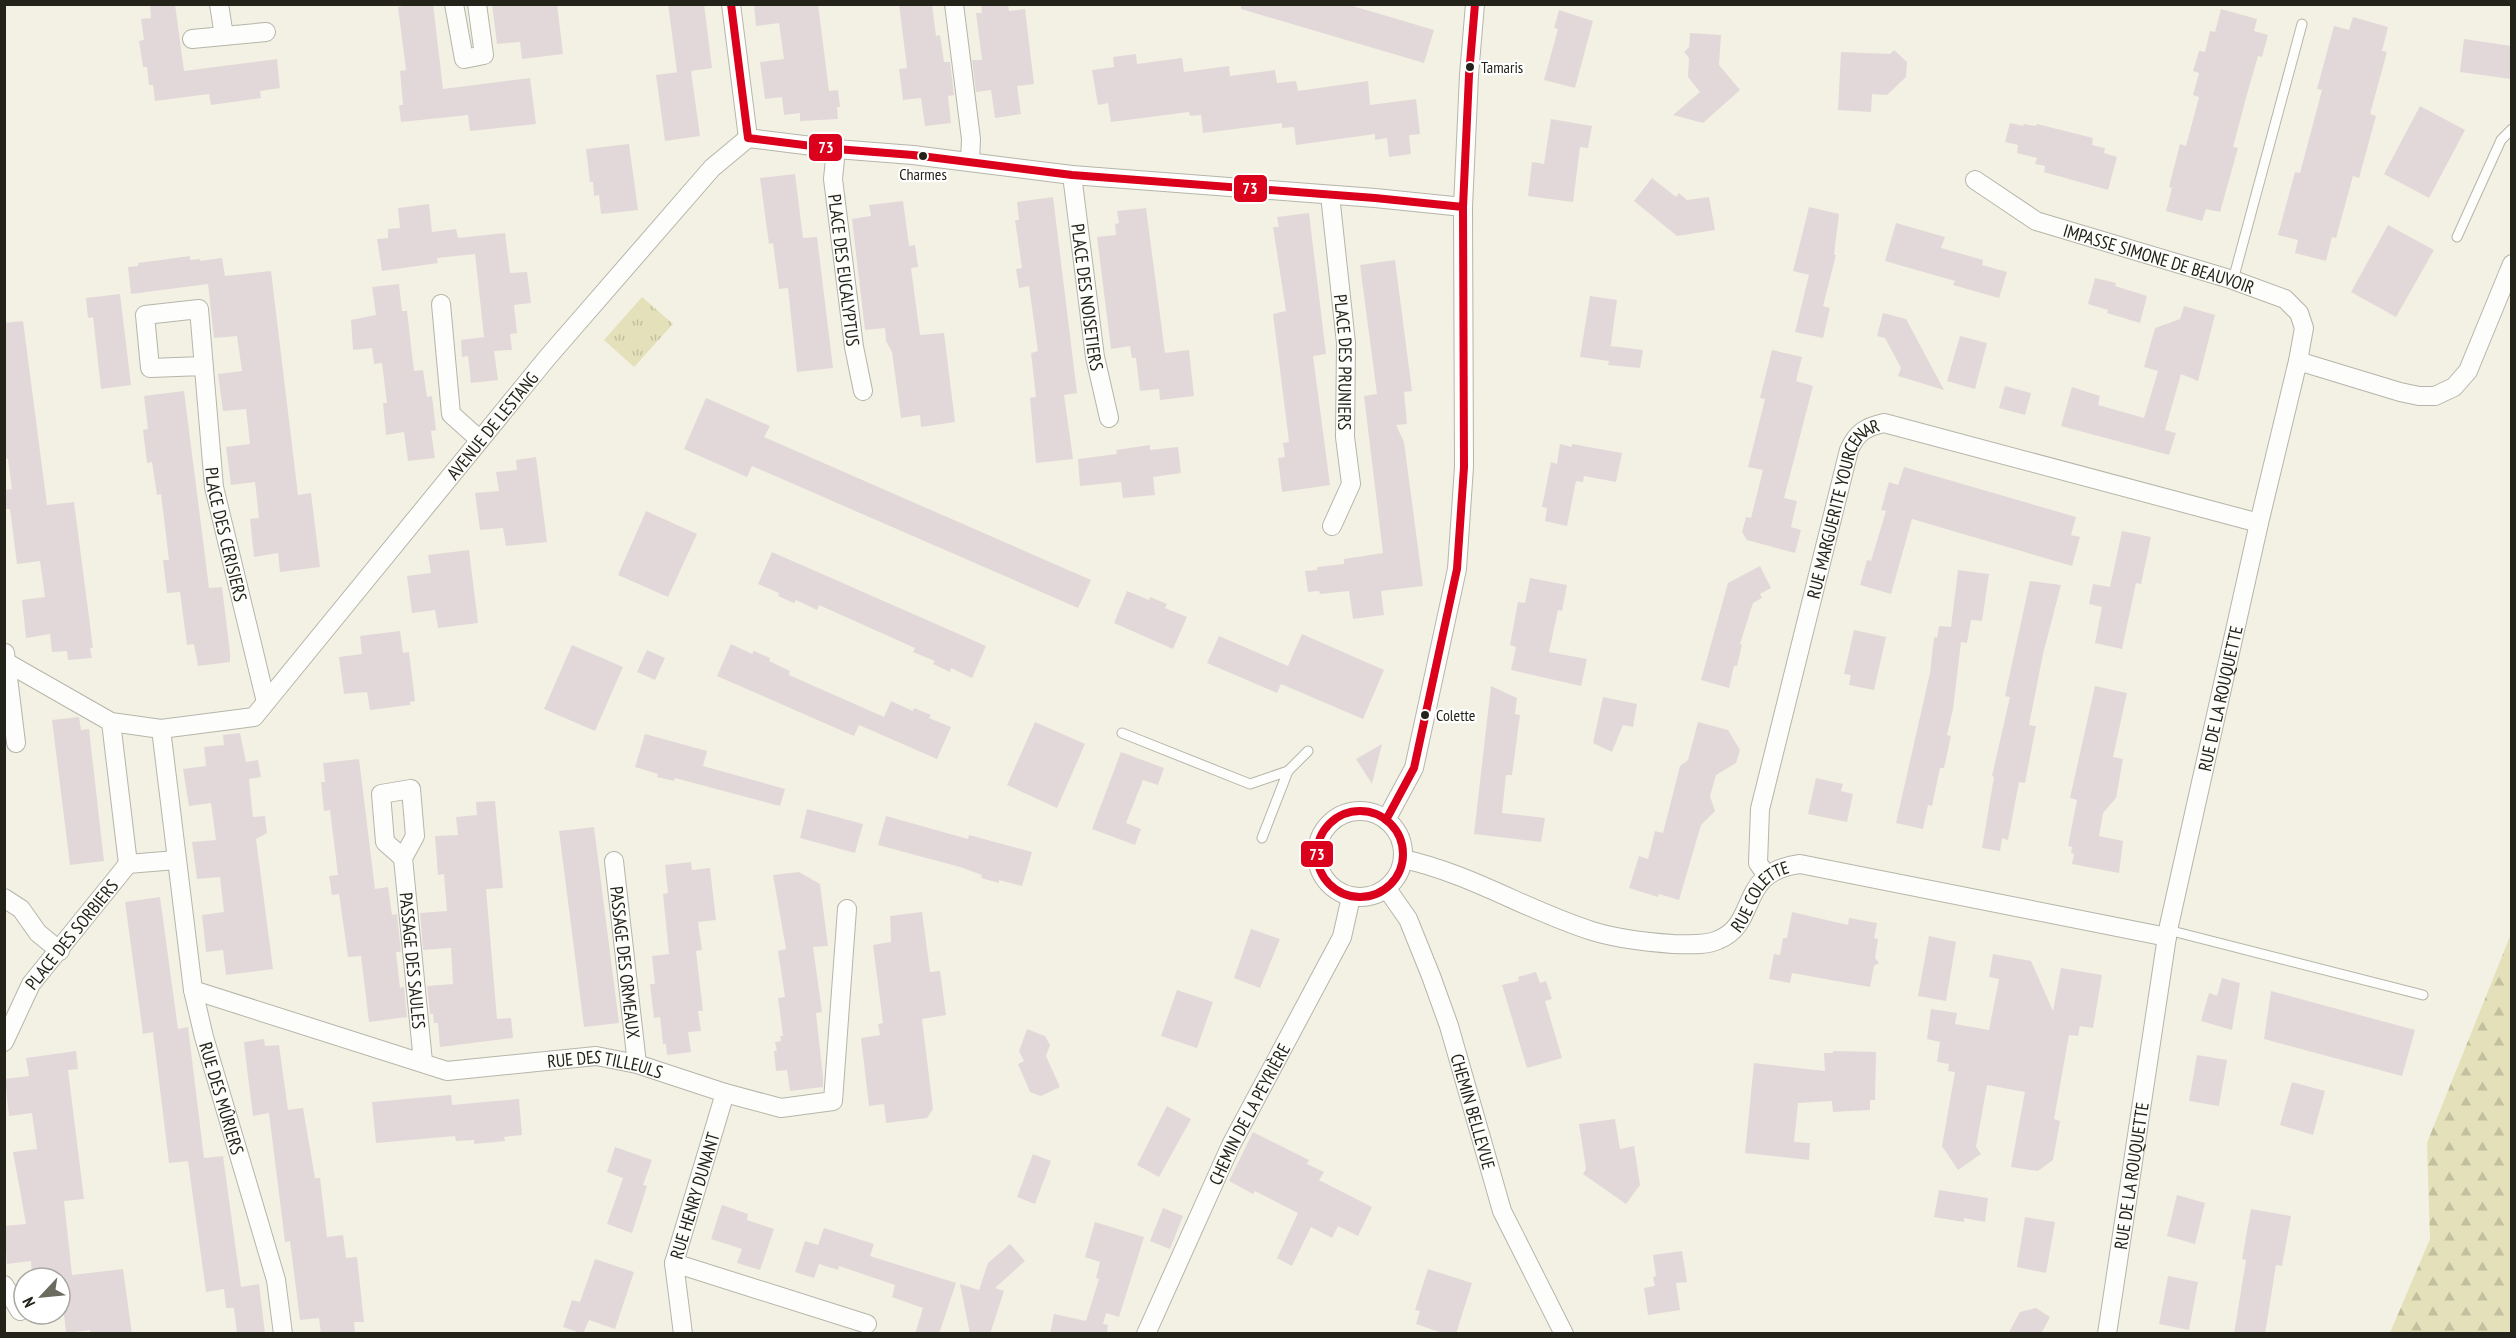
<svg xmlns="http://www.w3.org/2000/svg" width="2516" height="1338" font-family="'PT Sans Narrow',sans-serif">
<defs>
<pattern id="forest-firs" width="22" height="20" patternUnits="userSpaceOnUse" patternTransform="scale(1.5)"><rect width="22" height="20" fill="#e4e0ba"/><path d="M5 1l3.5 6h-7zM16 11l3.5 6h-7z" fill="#c3c09f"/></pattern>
<pattern id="park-tufts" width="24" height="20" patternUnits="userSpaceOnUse" patternTransform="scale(1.5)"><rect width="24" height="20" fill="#e4e0ba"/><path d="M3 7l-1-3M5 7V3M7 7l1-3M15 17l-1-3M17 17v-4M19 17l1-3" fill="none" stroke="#c3c09f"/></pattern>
</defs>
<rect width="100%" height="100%" fill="#f2f1e3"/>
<path fill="url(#forest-firs)" d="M2511,934v399h-121l40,-94 -3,-96z"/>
<path fill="url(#park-tufts)" d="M642,297l31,27 -39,43 -30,-27z"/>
<path fill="#e3d8d9" d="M150,4h25l9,67 93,-12 3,29 -20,3 1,7 -50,7 -2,-11 -54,7 -2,-16h-4l-2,-18h-4l-4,-26 5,-1 -3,-21 10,-1z
M413,4h20l10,85 87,-11 6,46 -66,7 -2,-16 -67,7 -2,-17h4l-3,-34 6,-1 -8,-63z
M492,4h65l6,50 -41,5 -2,-17 -23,2z
M668,4h36l8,64 -21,3 9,65 -35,5 -9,-66 23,-3h-2z
M754,4h64l11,87 9,-1 2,17h-3l1,12 -38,2v-8l-16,2 -2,-18 -17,2 -5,-37 24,-3 -5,-36 -23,3z
M899,4h33l4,32 4,-1 4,27h6l4,33 -6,1 3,27 -26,3 -4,-28 -18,2 -4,-31 8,-1z
M981,4h27l1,7 16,-2 9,75 -17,2 4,28 -26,4 -4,-28 -15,2 -4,-32h10l-6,-47h6z
M1241,4h105l88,26 -10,33 -183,-54z
M2221,9l36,10 -3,12 14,4 -6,22 -4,-1 -12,42 -13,49 5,1 -18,64 -14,-3 -4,12 -36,-10 6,-23 -3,-1 11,-43 6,2 13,-49 -6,-2 6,-22 -6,-2 6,-20 6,1 5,-21 5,1z
M1559,10l34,11 -18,67 -31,-8 14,-51 -4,-1z
M2353,17l35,10 -6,24 5,1 -17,62 6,2 -17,62 -6,-2 -17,62 -4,-1 -6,24 -31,-8 3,-13 -20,-5 17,-63 5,1 22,-83 -5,-1 17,-63 15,4z
M1690,33l31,2 -2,30 21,25 -37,33 -30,-8 27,-23 -12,-15 1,-19 -5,-6 5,-5z
M2464,39l47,7v33l-51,-7z
M1894,50l13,12 -1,15 -19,18 -15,-1 -1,18 -33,-2 3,-58 49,2z
M1136,54l1,10 45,-6 2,14 45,-6 1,10 45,-6 2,13 19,-2 2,10 70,-10 2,24 46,-6 4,35 -11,1 2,19 -22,3 -2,-19 -12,2v-6l-79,11 -2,-18 -12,1v-5l-79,10 -2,-18 -11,1 -1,-4 -78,10 -3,-19 -10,2 -6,-35 22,-3 -1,-10z
M2420,106l45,24 -36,68 -45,-24z
M1551,119l41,7 -4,22 -8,-1 -7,55 -45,-6 4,-34 12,2z
M2010,123l13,3 1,-2 12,2 1,-2 56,14 -1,7 13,3 -1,5 13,4 -9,33 -64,-18 1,-6 -10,-2 2,-6 -20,-5 1,-8 -13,-3z
M629,144l9,66 -37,4 -2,-19 -5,1 -1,-14h-3l-4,-33z
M795,174l8,64 14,-1 16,131 -36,4 -9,-84 -9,1 -6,-46 -4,1 -9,-66z
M1652,178l24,19 3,-4 8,7 22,-3 6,33 -38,6 -43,-35z
M1053,197l24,196 -13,2 9,64 -37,4 -6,-65 6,-1 -5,-44 7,-2 -9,-65 -10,2 -3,-19 6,-1 -7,-48h4l-2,-18z
M903,201l6,45 6,-1 3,22 -7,1 9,67 24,-2 11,89 -34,5 -1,-12 -19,3 -9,-66 -6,-11 -1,-13 -20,2 -13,-111 19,-3 -2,-11z
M429,204l3,28 24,-3 2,9 47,-5 5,40 17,-1 4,31 -17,2 3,28 -7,1 2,16 -18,1 4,29 -27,3 -3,-27 -6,1 -1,-17 23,-3 -9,-83 -38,4 1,5 -56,8 -5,-32 11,-1v-9l12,-1 -2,-20z
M1809,207l30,7 -5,41h2l-13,51 7,2 -7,30 -28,-6 14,-57 -16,-4z
M1146,208l19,145 24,-3 5,46 -34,4 -1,-11 -19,2 -4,-33h-4l-2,-12 -19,3 -14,-112 19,-2 -1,-11 4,-1 -2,-12z
M1309,213l17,141 -13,2 17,129 -48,7 -4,-34 7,-1 -2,-14 6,-1 -16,-128 13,-3 -13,-84h6l-2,-10z
M1896,223l49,14 -4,11 42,12 -1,5 25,7 -8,26 -46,-13 2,-4 -70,-20z
M2388,225l46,25 -38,67 -45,-25z
M190,256v4l10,-1v2l22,-3 3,18 46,-5 27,224 13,-2 9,74 -40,5 -2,-19 -24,4 -4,-38 9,-1 -4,-36 -24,3 -5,-38 24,-3 -4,-35 -23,2 -5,-37 24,-3 -5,-35 -23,2 -6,-54 -77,10 -3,-27 10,-1v-3z
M1395,260l17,131 -8,1 3,32 -11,1 8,17 19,144 -42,5 3,24 -31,4 -4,-28 -29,3 -1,-3 -11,1 -3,-21 12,-1v-3l27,-3v-5l39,-6 -19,-157 13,-2 -17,-129z
M2095,278l21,5 -1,3 32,10 -7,27 -33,-10 1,-3 -20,-6z
M399,284l3,27h5l7,60 9,-1 4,27 5,-1 4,34 -5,1 4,27 -27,3 -4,-29 -18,3 -3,-32h4l-5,-40 -8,1 -2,-16 -19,2 -2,-30 25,-5 -4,-28z
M120,294l11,91 -30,4 -8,-72 -5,1 -2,-20z
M1590,296l27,4 -7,51 1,-5 32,4 -3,18 -32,-3 1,-4 -29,-4z
M2184,306l31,9 -17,66 -17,-7 -16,56 11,3 -7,22 -108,-29 11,-39 28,9 -2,9 46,13 14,-47 -14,-4 11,-39 25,-9z
M1883,313l23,6 38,71 -46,-14 3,-8 -16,-30 -8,-2z
M23,321l24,184 27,-3 19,146h-3l2,10 -24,2 -1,-9 -15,1 -2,-18 -24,4 -4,-38 23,-3 -5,-36 -23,3 -7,-55h-4l-2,-13v-6l8,-1 -4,-30 -4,-1v-135z
M1960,336l27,7 -12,46 -28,-8z
M1772,350l30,7 -6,24 17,5 -29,112 13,3 -6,26 10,3 -6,23 -48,-13 -5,-8 4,-15 5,1 12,-48 -15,-3 17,-68 -5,-1z
M2005,386l26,7 -6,22 -26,-7z
M184,391l25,197 13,-1 8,66v9l-32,4 -4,-22 -7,1 -7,-53 -13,1 -4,-33h6l-8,-66 -4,1 -5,-33 -5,1 -4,-33 5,-1 -4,-33z
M706,398l64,28 -6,11 327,143 -13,28 -326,-142 -5,11 -63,-28z
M1560,444l12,3v-3l50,9 -6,29 -32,-6 -1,6 -7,-1 -9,45 -22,-5 2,-13 -5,-1 9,-45 6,2z
M1150,445v5l28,-3 3,26 -28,4 2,18 -32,3 -2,-16 -41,4 -2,-27 39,-5 -1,-4z
M536,457l11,85 -41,4 -3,-18 -23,2 -5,-37 24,-2 -3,-19 21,-2 -1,-10z
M1904,467l172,50 -5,18 9,2 -8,29 -160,-47 -21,75 -31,-9 7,-25 4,1 15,-50 -5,-1 8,-28 9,3z
M646,511l51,23 -29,63 -50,-22z
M2122,531l29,6 -10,47 -5,-1 -14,66 -27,-6 7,-36 -13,-3 4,-20 17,3z
M469,550l9,73 -40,5 -3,-18 -23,3 -5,-37 24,-3 -3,-18z
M772,552l214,94 -14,32 -21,-10 -1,4 -17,-8 2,-3 -22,-9 2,-4 -96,-43 -2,5 -21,-10 -2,3 -16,-7 1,-3 -21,-9z
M1760,566l11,22 -11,6 2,4 -9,5 -13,41 2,1 -5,21h-3l-5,22 -28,-8 27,-97z
M1958,570l31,4 -7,47 -11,-1 -4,23 -6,-1 -8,67 -6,26 4,1 -7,32h-4l-8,38 -4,-1 -5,24 -27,-6 34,-150 4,-36 3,1 2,-12 12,1z
M1530,578l37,7 -5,26 -4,-1 -9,42 38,7 -6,27 -70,-16 5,-23 -6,-2 8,-43 7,1z
M2030,581l31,4 -18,69 -14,71 7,1 -11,57 -6,-1 -11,58 -6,-2 -2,13 -18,-3 12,-71 -2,-1 18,-79 -5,-1z
M1127,591l22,9 1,-3 17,7 -2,4 22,9 -14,32 -59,-26z
M1854,630l32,7 -12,53 -25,-5 2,-10 -7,-1z
M400,631l3,22 6,-1 6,49 -5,1v3l-40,5 -3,-18 -23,2 -5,-37 23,-3 -2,-18z
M1302,634l82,36 -21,49 -82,-35 -4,9 -70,-30 12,-27 69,30z
M731,644l21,10 2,-3 16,7 -1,3 21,10 -1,4 95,42 7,-16 22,10 1,-3 17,7 -2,3 22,9 -14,32 -78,-34 -5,11 -137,-60z
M572,645l51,22 -28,64 -51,-22z
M647,650l18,8 -10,22 -18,-8z
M1491,686l26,12 -2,16 5,1 -8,60h-6l-4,38 43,5 -4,24 -67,-8z
M2095,686l32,7 -14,64 10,2 -7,39 -13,15 -4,23 24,5 -4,32 -47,-9 2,-10 -3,-1 1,-6 -4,-1 9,-46 -7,-2z
M1603,697l34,7 -4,23 -10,-2 -11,27 -19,-9z
M79,717l2,13 8,-1 15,132 -34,4 -18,-145z
M1035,722l50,22 -28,64 -50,-23z
M1698,722l30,8 12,20 -4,13 -20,12 -6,21 5,15 -14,14 -22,75 -20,-6 -1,3 -29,-9 10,-32 9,3 7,-28 8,2 17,-67 8,-6z
M240,733l6,29 12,-2 3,17 -12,2 4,38 12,-1 2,17 -11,6 17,130 -47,6 -3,-25 -17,2 -4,-37 22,-3 -4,-35 -23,2 -5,-37 24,-2 -5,-37 -22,3 -6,-37 23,-3 -2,-19 20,-2 -1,-10z
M645,734l62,17 -4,15 82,23 -5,17 -105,-28 -1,3 -8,-2 -9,-2 1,-3 -23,-7z
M1382,744l-10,40 -16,-25z
M1121,752l43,16 -6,17 -15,-5 -17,43 15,6 -6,16 -43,-16z
M359,759l16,130 13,-2 4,28 5,-1 4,38h-5l4,36 4,-1 3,30 -38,5 -8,-66 -13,1 -9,-63 -7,1 -3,-19 9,-1 -8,-65 -6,1 -3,-29h4l-2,-19z
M1816,778l27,6 -2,7 12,3 -6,28 -39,-8z
M495,801l8,87 -17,1 11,130 14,-1 2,20 -73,9 -2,-24h-4l-1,-9h-3l-3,-28 26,-2 -2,-36 -28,2 -3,-37 27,-2 -3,-37 -6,1 -3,-39 23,-1 -2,-18 21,-2 -1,-13z
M807,809l56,15 -8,29 -55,-15z
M886,816l82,23 1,-4 63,17 -10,34 -23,-6v3l-18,-5 1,-3 -22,-8 -82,-22z
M594,827l25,196 -35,4 -25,-196z
M691,862l1,8 18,-2 6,52 -18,2 4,28 -6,1 7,60h-5l3,20 -13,1 3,20 -24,3 -1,-11h-3l-3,-27 -6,1 -4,-34h5l-3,-28 17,-2 -6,-60 5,-1 -3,-28z
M799,872l21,12 8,62 -15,1 9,65 -6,1 7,64v10l-33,4 -3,-21 -11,1 -2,-20h3l-2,-9 6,-1 -1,-5h3l-5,-38 7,-1 -7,-46 8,-2 -13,-74z
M160,897l18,132 10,-2 16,131 19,-2 18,131 18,-3 6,50h-28l-3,-26h-8l-2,-19 -18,3 -18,-131 -19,2 -16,-131 -10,2 -18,-132z
M922,912l8,60 10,-1 6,44 -24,4 11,90 -6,9 -41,5 -2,-19 -15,2 -8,-68 19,-3 -2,-11 5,-1 -10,-78 18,-3 -1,-26z
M1792,912l56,13 1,-7 28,5 -3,15 4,1 -3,19 4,5 -5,3 -4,21 -78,-14 -2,10 -21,-4 5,-25 6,1 3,-17h4z
M1251,929l29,10 -20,49 -26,-10z
M1929,936l27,6 -10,59 -28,-5z
M1993,954l38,7 22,50 8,-43 41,7 -9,53 -13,-2 -2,10 -9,-1 -15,84 6,2 -7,39 -15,11 -27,-4 14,-75 -38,-7 -11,62 5,7 -23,16 -16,-24 13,-74 -7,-1 1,-7 -12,-2 3,-20 -13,-3 4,-30 26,4 -2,11 34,6 10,-51 -10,-2z
M1536,972l4,11 6,-2 6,18 -7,2 17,57 -35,10 -25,-83 17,-4 -1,-4z
M2222,978l18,5 -8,47 -31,-9 8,-28 8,3z
M1177,990l36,12 -16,46 -36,-12z
M2271,991l144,39 -13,46 -138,-37z
M1027,1029l18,7 5,9 -4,11 14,31 -19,9 -11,-4 -12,-28 6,-3 -5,-10z
M264,1039l1,7 14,-1 9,65 15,-2 12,70h5l7,59 16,-2 3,23 11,-1 7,65h-10l1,12h-34l-2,-16 -19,2 -10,-79 -5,1 -16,-129 -16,3 -6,-47 -3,-27z
M76,1051l2,18 -10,1 16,129 -20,2 8,74 51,-6 9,65h-42v-4l-24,3 -6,-55h-28l-1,-17 -24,3 -3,-38 22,-2 -13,-72 24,-3 -5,-36 -23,3 -4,-37 24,-3 -3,-18z
M1833,1051l43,1 -1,48h-5v10l-37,2 -1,-11 -34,2 -4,39 16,1 -1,17 -64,-7 9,-90 71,8 -1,-18h9z
M2197,1055l30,5 -8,46 -30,-5z
M2292,1082l33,9 -12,44 -33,-10z
M451,1095l1,10 67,-6 3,36 -18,2 1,4 -31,3v-4l-18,1 -1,-5 -79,7 -4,-41z
M1167,1106l24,13 -32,58 -22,-12z
M1615,1119l5,30 14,-3 6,39 -14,19 -43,-30 3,-5 -7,-45z
M1253,1132l56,28 -2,4 17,8 -5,8 53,27 -14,29 -20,-10 -6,12 -21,-11 -19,39 -15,-8 21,-45 -43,-22 -2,3 -24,-13z
M615,1147l37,13 -9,25 4,1 -15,47 -25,-9 16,-46 -16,-6z
M1033,1154l18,7 -16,43 -18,-7z
M1939,1190l49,8 -3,24 -21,-4v4l-30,-5z
M2177,1195l28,8 -10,41 -28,-8z
M722,1205l26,9 -1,6 27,9 -14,41 -23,-7 5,-14 -31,-10z
M1163,1208l20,8 -13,33 -20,-8z
M2251,1209l40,7 -9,50 -6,-1 -11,69h-31l12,-74 -4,-1z
M2025,1217l30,5 -9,51 -29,-6z
M1095,1222l49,15 -25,80 -13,-4 -3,11 5,1 -1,9h-57l4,-20 32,7 13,-42 -3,-1 4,-16 -15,-5z
M824,1228l50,16 -4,12 86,27 -17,51h-24l8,-26 -31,-11 3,-12 -56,-19 -1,4 -19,-6 -5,14 -19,-6 10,-31 13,4z
M1010,1244l15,17 -30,27 9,3 -14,43h-20l-10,-50 19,6 9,-27z
M1682,1251l5,31 -11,1 4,27 -32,5 -4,-27 11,-2 -2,-9 3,-1 -3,-21z
M595,1259l39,13 -19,57 -26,-9 -6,14 -20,-7 9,-27 8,2z
M1428,1269l44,14 -16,51h-11l-29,-10 4,-13 -5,-1z
M2168,1276l30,6 -9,48 -30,-6z
M2036,1308l14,9 -9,17h-33l12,-22z"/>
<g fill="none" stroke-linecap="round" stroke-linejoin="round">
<defs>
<path id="lane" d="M2457,237l44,-97 11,-11
M2233,280l69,-256
M1122,733l128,51 38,-13
M1262,838l26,-67 20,-20
M2168,930l255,65"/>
<g id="street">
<path d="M219,4l5,32"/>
<path d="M454,4l10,55 20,-4 -7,-51"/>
<path d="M731,4l17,134"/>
<path d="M954,4l17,135 -1,23"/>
<path d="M192,39l74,-7"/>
<path d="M748,138l88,11 77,6 159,20 303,23 88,9"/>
<path id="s1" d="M836,149l-3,30 21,168 9,44"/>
<path id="s2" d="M1072,175l23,182 14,61"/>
<path id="s3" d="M1975,180l61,41 197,59 52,19 14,14 5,15 -6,33"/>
<path id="s4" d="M1330,195l16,148 -1,94 6,47 -19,42"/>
<path d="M441,304l10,110 29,26"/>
<path id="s5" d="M203,366l-53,2 -5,-53 54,-6 15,178 52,215"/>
<path d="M5,653l11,90"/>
<path id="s6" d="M4,661l107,61 50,7 93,-12 293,-359 165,-190 36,-30"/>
<path d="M111,722l17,142 48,-4"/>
<path id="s7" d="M161,729l32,261 11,47 72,243 7,54"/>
<circle cx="1360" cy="854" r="43"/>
<path d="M1386,820l28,-52 43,-199 7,-102 -1,-260 6,-132 6,-71"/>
<path id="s8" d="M403,858l-18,-16 -4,-48 30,-5 4,47 -12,22 20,204"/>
<path id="s9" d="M1403,859c66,14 125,52 189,72 26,8 53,11 81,13 14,0 32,2 45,-4 42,-17 18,-68 82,-76l367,73"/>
<path id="s10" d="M614,861l23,203"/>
<path id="s11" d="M1767,876l-9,-13 2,-54 89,-359c8,-18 17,-23 35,-27l375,100"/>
<path id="s12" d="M1387,889l21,30 23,57 18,50 53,185 62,123"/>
<path d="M4,898l17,11 17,24 22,18"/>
<path id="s13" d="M193,990l254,81 149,-15 41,8 88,29 56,15 52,-7 14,-192"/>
<path id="s14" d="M4,1042l27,-58 97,-120"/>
<path d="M674,1263l193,61"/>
<path d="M4,1285l16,26"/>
<path id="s15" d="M683,1334l-9,-71 51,-170"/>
<path id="s16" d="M1146,1334l85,-189 111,-208 9,-40"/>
<path id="s17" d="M2107,1334l61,-404 91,-407 39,-162 102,31 19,4h16l19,-9 14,-16 44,-107"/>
</g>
</defs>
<use href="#lane" stroke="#b6b5aa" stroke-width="11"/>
<use href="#street" stroke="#b6b5aa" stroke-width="20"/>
<use href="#lane" stroke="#fdfdfb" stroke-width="9"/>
<use href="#street" stroke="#fdfdfb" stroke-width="18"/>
<defs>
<path id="bus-1" d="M731,4l17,134 88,11 77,6 159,20 303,23 88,9
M1317 854a43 43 0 1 1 86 0a43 43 0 1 1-86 0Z
M1386,820l28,-52 43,-199 7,-102 -1,-260 6,-132 6,-71"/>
</defs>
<use href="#bus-1" stroke="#fff" stroke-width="12"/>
<use href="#bus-1" stroke="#db001b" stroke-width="8"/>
</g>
<g fill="#24231a" stroke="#fff" stroke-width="2">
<circle cx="1470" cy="67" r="5"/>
<circle cx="923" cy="156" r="5"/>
<circle cx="1425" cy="715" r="5"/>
</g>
<g text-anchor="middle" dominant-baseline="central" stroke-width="4.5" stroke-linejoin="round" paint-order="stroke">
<g font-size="16" fill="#24231a" stroke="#fff" text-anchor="start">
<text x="1481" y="67">Tamaris</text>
<text x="923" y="174" text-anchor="middle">Charmes</text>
<text x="1436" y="715">Colette</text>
</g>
<g font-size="18" fill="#24231a" stroke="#fff">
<text stroke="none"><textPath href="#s3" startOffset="202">IMPASSE SIMONE DE BEAUVOIR</textPath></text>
<text stroke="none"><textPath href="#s1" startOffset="122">PLACE DES EUCALYPTUS</textPath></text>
<text stroke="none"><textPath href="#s2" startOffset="123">PLACE DES NOISETIERS</textPath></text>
<text stroke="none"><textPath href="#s4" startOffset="168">PLACE DES PRUNIERS</textPath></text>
<text stroke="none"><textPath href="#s6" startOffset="644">AVENUE DE LESTANG</textPath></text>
<text stroke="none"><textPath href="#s11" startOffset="384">RUE MARGUERITE YOURCENAR</textPath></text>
<text stroke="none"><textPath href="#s5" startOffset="388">PLACE DES CERISIERS</textPath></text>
<text stroke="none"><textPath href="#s17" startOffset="646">RUE DE LA ROUQUETTE</textPath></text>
<text stroke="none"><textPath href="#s9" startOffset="393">RUE COLETTE</textPath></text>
<text stroke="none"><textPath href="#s14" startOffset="128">PLACE DES SORBIERS</textPath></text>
<text stroke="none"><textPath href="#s8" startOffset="278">PASSAGE DES SAULES</textPath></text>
<text stroke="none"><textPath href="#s10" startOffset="102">PASSAGE DES ORMEAUX</textPath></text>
<text stroke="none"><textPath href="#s13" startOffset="426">RUE DES TILLEULS</textPath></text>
<text stroke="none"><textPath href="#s7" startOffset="375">RUE DES MÛRIERS</textPath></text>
<text stroke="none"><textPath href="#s12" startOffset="240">CHEMIN BELLEVUE</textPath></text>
<text stroke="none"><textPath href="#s16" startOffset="243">CHEMIN DE LA PEYRIÈRE</textPath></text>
<text stroke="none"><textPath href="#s17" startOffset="160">RUE DE LA ROUQUETTE</textPath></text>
<text stroke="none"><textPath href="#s15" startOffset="142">RUE HENRY DUNANT</textPath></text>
</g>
</g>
<g stroke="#fff" stroke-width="2">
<rect x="808" y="133" width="35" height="29" rx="6" fill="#db001b"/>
<rect x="1233" y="174" width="35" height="29" rx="6" fill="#db001b"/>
<rect x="1300" y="840" width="34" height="28" rx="6" fill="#db001b"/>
</g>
<g font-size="16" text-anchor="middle" font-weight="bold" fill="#fff">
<text x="826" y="153">73</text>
<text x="1250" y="194">73</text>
<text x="1317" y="860">73</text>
</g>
<rect width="2516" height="1338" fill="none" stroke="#24231a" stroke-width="12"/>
<g transform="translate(42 1296) rotate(244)"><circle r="28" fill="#ffffff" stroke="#a7a7a3" stroke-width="1.5"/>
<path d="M0-4.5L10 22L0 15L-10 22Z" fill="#6c6b60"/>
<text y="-9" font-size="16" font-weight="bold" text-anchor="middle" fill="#24231a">N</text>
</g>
</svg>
